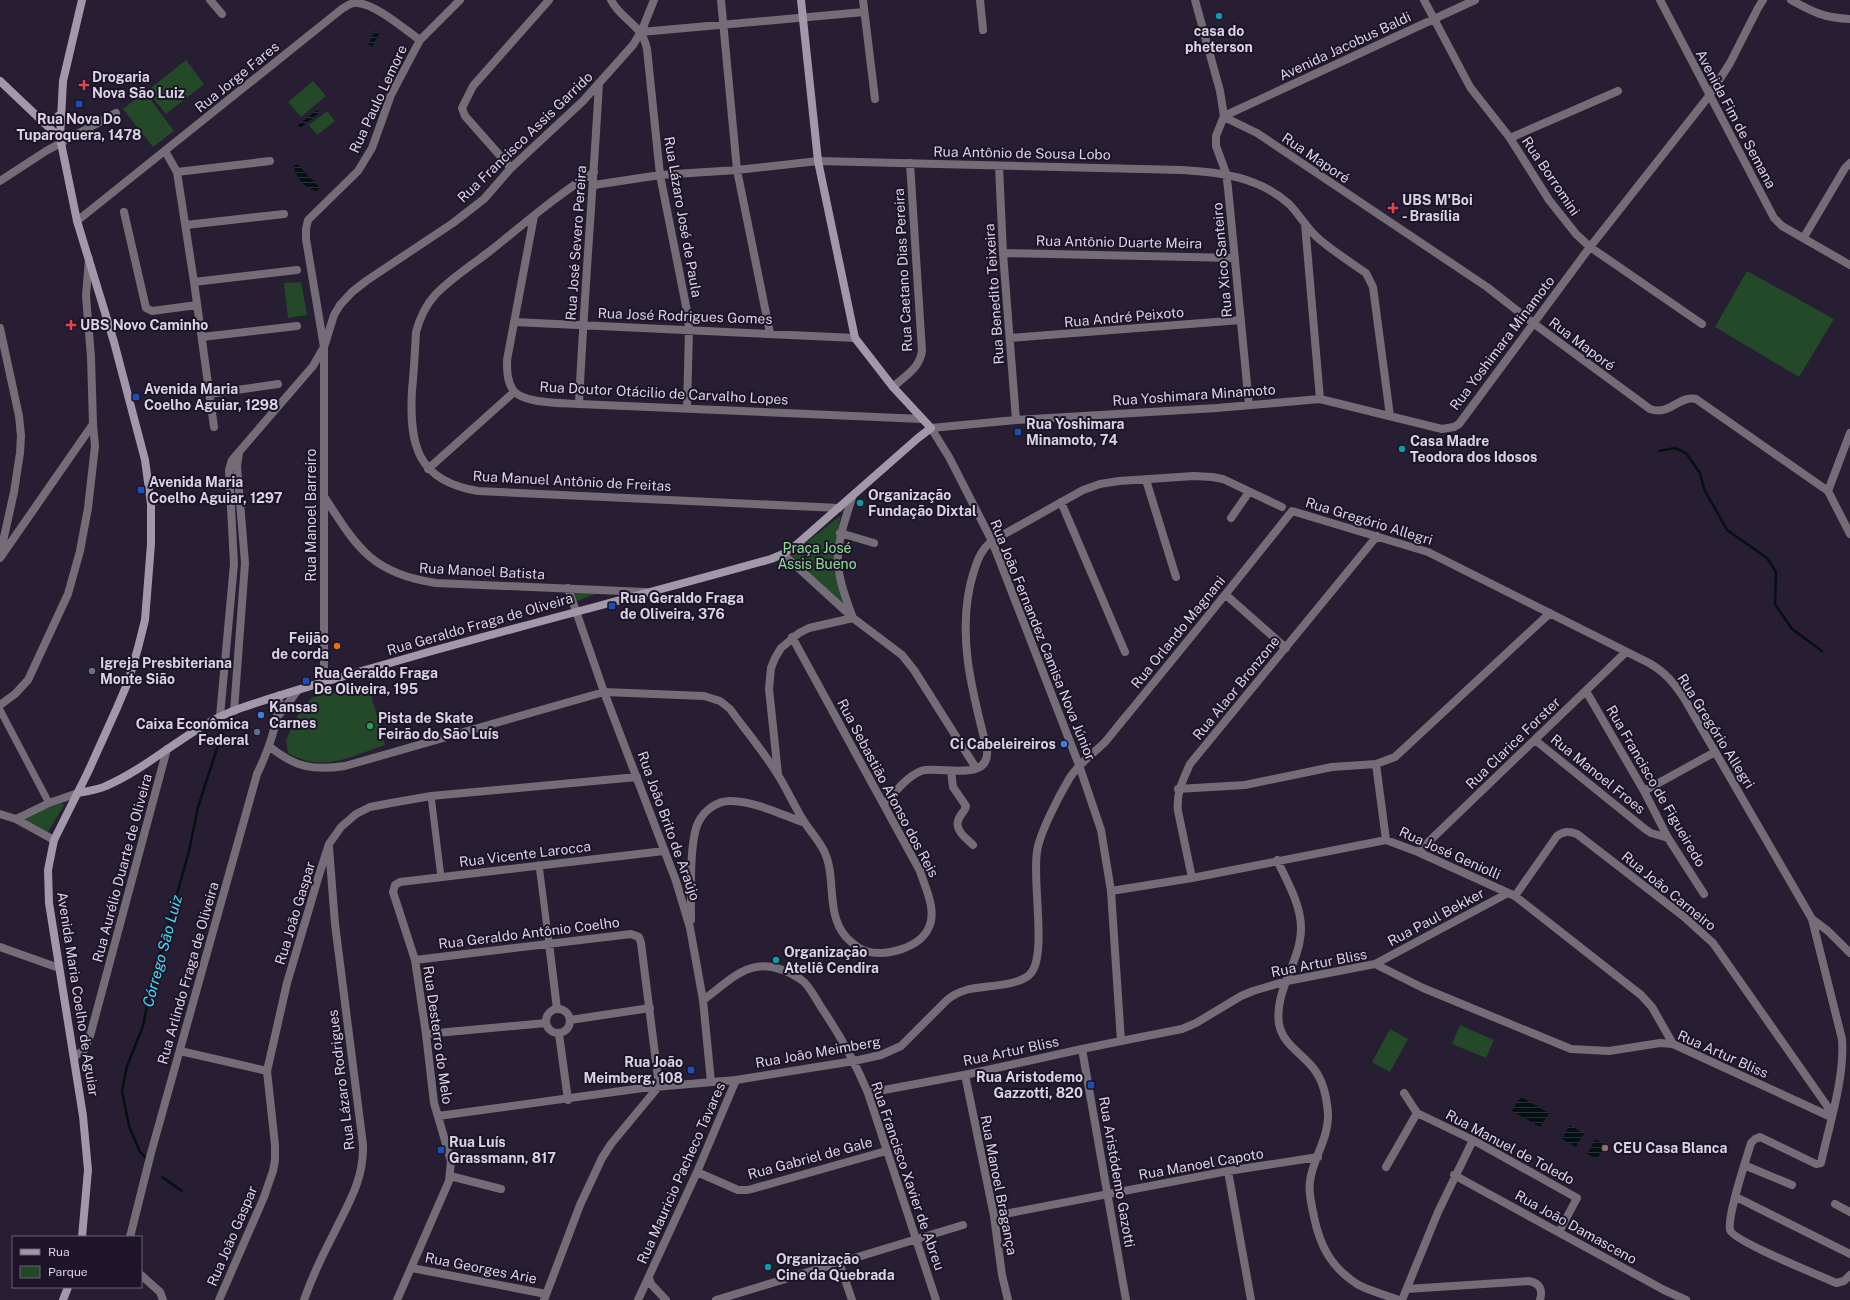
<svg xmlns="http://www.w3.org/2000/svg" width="1850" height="1300" font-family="'Public Sans',sans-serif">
<defs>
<pattern id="water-rules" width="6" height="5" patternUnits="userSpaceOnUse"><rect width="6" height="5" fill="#041013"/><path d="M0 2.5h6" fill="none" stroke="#283235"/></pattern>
</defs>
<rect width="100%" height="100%" fill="#271e33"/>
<path fill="#234928" d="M186,60l18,24 -38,30 -19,-23z
M313,81l13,15 -25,21 -13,-15z
M145,92l29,39 -21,16 -30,-38z
M327,111l8,10 -18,14 -8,-10z
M1747,271l87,48 -35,58 -84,-50z
M301,282l6,33 -19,3 -4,-35z
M841,515l-7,33v23l11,36 -54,-52z
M573,590l25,3 -21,8z
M368,684l17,61c-36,12 -61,28 -97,8l-2,-12 5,-13 9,-17 11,-13z
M62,803l2,2 -16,27 -27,-15z
M1460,1025l34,15 -8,18 -34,-14z
M1390,1029l18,10 -18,33 -18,-10z"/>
<path fill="url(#water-rules)" d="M375,31l4,2 -7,14 -4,-3z
M317,110l2,3 -19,15 -2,-3z
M297,164l23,24 -4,3c-12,-4 -20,-12 -22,-25z
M1521,1097l28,16 -9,14 -28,-16z
M1570,1125l14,9 -8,13 -14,-8z
M1596,1139l9,6 -8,14 -10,-5z"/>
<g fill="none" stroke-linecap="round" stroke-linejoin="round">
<path stroke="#041013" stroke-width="2.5" d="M1659,451l16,-3 11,5 14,20 4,16 23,41 40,28 9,14 -1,32 17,25 30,22
M148,1160l-8,-8 -11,-26 -7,-35 5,-25 16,-40 6,-31 40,-144 9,-44 24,-74
M162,1177l20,14"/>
<path stroke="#746d78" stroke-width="7" d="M0,710l49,93
M431,796l10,81
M539,865l10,78"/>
<path stroke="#746d78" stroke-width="8" d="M210,0l12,14
M611,0c10,20 31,24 36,49l13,126 28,141 1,14 -2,78
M721,0l16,170 33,163
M863,0l12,99
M980,0l3,30
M1195,0l25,91 4,25
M1424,0l46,87 40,51 39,62 27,34 14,13 112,77
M1791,0c22,12 33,18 59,19
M641,32l223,-20
M1224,116l-8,20v10l10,27 2,15 21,217
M1224,116l251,-116
M1224,117l33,16 230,154 46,36 117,86c20,7 29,-14 46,-10l132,92
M1510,138l108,-47
M165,151l12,21 17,110 20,145
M999,166l4,87 13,167
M511,168l-46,-52 -3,-8 11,-22 76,-86
M177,172l93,-11
M594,172c-37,23 -70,52 -104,79 -18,14 -39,27 -55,44 -10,11 -15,22 -19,37 -1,19 -2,39 -4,58 -3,55 5,91 66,101l361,17
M0,181l46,-30 70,-38
M594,185l66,-10 77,-5 81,-9 364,9c38,2 77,7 107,34 11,11 18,25 30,35 14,12 31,23 47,34l7,14 17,129
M124,212l22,96 6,3 45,-6
M534,216l-27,144c0,11 0,21 6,30 10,14 50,13 66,14l343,15
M77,221l266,-213c4,-2 9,-6 14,-5 19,1 47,26 63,37
M1305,224l15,175
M186,225l98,-11
M1804,237l41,-69 5,-5
M1003,253l232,5
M194,282l103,-12
M514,322l341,16
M0,328l19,88 2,20 -1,17 -6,39 -14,63
M202,337l95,-11
M1010,338l231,-18
M893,387c12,-11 27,-19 29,-36l-12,-188
M209,394l69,-10
M579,404c5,-107 14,-214 20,-321
M931,428l85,-8 201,-12 103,-9 122,30 12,-2 5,-3 131,-177 119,-151 21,-33 28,-55 5,-8
M1850,433l-22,58 22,43
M428,469l86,-77
M1146,480l30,97
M325,498c33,51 48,76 111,85l209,9
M852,498c-18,55 -20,65 1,120
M1061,502l64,150
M1231,518l18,-26
M840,533l34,10
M783,554l68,62
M0,558l93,-134 -2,-67 -5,-61 3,-37
M568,588l36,104 72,189 14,47 13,72 8,82
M1226,595l60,53
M324,682v-335l-18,-108v-10l2,-9 50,-49 14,-23 19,-53 29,-55 40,-40
M1586,691l58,100 24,47 36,56
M0,705l15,-11 13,-14 40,-86 12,-43 8,-43 7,-62 -2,-22
M234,711l11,-148 -8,-97 2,-13
M279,715l19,-25
M220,716l14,-152 -5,-94 3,-10 81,-94 11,-19 10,-32 6,-10 12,-13 14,-11 87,-58 31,-24 27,-31 72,-67 50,-56 9,-15 12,-30
M1535,740l110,89 6,4 17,5
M270,747c25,20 43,24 75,19l259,-74 100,4 16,5 10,8c16,22 34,43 48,66 10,16 17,33 27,48 6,9 14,18 19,28 13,26 1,62 22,86 6,6 12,12 20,14 20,6 54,-3 63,-24 8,-17 -4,-40 -9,-56l-128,-234
M1376,764l10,76
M951,771l2,16 13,19c-1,6 -7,9 -8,15 -3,10 9,18 15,24
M778,774l-9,-85 2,-21 4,-10 6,-10 18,-15 10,-5 44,-10 49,37 12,15 62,98
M1178,789l67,-4 87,-18 44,-3 19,-7 155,-144
M1644,791l71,-39
M884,804c11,-11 22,-27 37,-33 18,-6 70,13 66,-22 -15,-57 -32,-120 -13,-178 4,-13 8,-22 18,-30l91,-51 17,-6 19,-3 75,-5 18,1 11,2 59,28
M0,814l16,5 38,21
M16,819l33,-16 29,-10
M1418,852l208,-200
M1277,860c10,21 24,45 24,68 0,34 -27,62 -22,96 4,21 23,29 35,45 10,13 13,30 14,45 1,24 -15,44 -18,67 -2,12 2,25 4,36 6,29 17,50 43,67 12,7 29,11 42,16
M1192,878l-14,-67c-2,-19 5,-31 12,-47l187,-228
M1111,891l81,-13 194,-38 32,12 97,44 126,99 11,12 21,37
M1515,896l42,-60c7,-5 12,-5 20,-2l106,82 30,27 119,170
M1812,919l16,12 22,22
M691,920c0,-24 -2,-77 7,-97 6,-13 20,-23 34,-22 25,1 50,14 73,22
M549,943l8,66
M0,947l59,21
M415,960l216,-26 8,3 2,6 18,143 -48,58 -9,14 -22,47 -36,95
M1375,964l133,-71
M703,1000c16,-11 34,-30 53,-33 16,-3 36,5 48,15 7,7 12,17 17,25 19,28 34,55 47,86l68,207
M546 1021a12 12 0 1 1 24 0a12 12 0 1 1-24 0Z
M570,1020l80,-12
M426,1034l120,-11
M559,1034l9,66
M1121,1041l61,-12 14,-6 45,-27 12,-5 34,-10 88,-17 48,24 148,61 38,2 51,-8 13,1 158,73
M180,1051l87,20
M74,1057l10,-7 6,-14 77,-287
M965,1075l29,141 8,59 6,25
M868,1093l101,-19 113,-25
M1404,1093l13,20 56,27 104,58 -18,34
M438,1116l205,-28 93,-8 118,-19 27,-6 20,-9 46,-46c6,-5 12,-8 19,-10 17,-5 54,-3 65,-17 16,-19 1,-93 6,-121 2,-18 22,-56 32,-73 9,-15 24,-25 36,-37 8,-9 15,-19 23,-28 55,-67 110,-135 164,-203l136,41 221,111c16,9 25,20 35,35l128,221 30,120c3,39 -13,86 -21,124l-5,1 -56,-27 -5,2 -4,4c-5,17 -24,73 -21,87 3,11 91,46 106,53l8,-2 6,-6
M1744,1165l48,20
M1386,1167l31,-54
M1228,1171l23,129
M697,1172l41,18h10l138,-39
M1454,1175l210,115 22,10
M450,1176l51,13
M1736,1197l114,57
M1835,1204l15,8
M994,1216l234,-45 90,-14
M130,1237l21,-84 106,-379c13,-27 20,-49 23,-79
M839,1262l13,38
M412,1268l134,26
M141,1275l19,17 3,8
M649,1278l2,6 15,16
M1407,1289l122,-8c11,2 14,9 11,19
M219,1300l45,-103 9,-26 2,-11v-15l-8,-74 20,-88 32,-108 10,-31 12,-17 15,-13 14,-7 21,-4 40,-7 206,-19
M304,1300c8,-23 18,-44 29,-65 15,-31 31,-55 30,-90l-28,-221 -6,-77
M397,1300l52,-119 2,-20 -17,-58 -8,-69 -11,-74 -22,-68 2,-7 5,-3 264,-31
M638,1300l59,-128 39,-92
M716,1300l247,-75
M1402,1300l36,-88 35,-72"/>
<path stroke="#746d78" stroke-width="8" d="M1660,0l114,218 8,8 68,39
M931,428l18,29 43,84 87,224 22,65 10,61 10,150 -39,8 44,251"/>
<path stroke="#a398a9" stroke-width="8" d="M0,81l60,57
M43,122l11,-3 7,-5
M78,793c9,-2 20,-3 28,-7 48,-21 85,-61 135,-78 58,-20 118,-36 177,-53 117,-33 236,-63 353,-96l12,-5 12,-8 123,-108 13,-10 -38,-41 -38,-49 -37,-177 -17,-161
M82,1237l6,-67 -5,-54 -34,-213 -1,-33 6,-30 34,-68 28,-62 12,-28 10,-34 7,-28 6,-76v-40l-6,-44 -31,-118 -37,-121 -17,-83 3,-57 19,-81
M63,1300l5,-13"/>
</g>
<g fill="#0f9aa8" stroke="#1d1429" stroke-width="1.5">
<circle cx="1219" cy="16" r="4"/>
<circle cx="1402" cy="449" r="4"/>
<circle cx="860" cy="503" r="4"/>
<circle cx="776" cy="960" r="4"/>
<circle cx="768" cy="1267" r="4"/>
</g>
<g fill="#e0444e" stroke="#1d1429" stroke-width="1.5">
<path d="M82 79h4v4h4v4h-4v4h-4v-4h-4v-4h4z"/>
<path d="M1391 202h4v4h4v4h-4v4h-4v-4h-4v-4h4z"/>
<path d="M69 319h4v4h4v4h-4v4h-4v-4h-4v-4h4z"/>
</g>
<g fill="#1a4fb4" stroke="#1d1429" stroke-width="1.5">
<rect x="75" y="100" width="8" height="8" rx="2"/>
<rect x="132" y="393" width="8" height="8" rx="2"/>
<rect x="1014" y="428" width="8" height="8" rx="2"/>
<rect x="137" y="486" width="8" height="8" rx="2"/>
<rect x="608" y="602" width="8" height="8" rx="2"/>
<rect x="302" y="677" width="8" height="8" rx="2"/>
<rect x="687" y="1066" width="8" height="8" rx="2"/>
<rect x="1087" y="1081" width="8" height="8" rx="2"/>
<rect x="437" y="1146" width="8" height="8" rx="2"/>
</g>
<circle fill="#e8710a" stroke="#1d1429" stroke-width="1.5" cx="337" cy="646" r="4"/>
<circle fill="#6b7280" stroke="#1d1429" stroke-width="1.5" cx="92" cy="671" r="4"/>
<g fill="#3f7fe0" stroke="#1d1429" stroke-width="1.5">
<circle cx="261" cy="715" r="4"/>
<circle cx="1064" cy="744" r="4"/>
</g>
<circle fill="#2e9e5b" stroke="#1d1429" stroke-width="1.5" cx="370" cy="726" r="4"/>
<circle fill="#5c6f8a" stroke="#1d1429" stroke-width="1.5" cx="257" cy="732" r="4"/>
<circle fill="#8d6e63" stroke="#1d1429" stroke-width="1.5" cx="1605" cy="1148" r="4"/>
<g text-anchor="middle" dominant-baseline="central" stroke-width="4" stroke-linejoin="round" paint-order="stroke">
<g font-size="14" font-weight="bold" fill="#d9d3e2" stroke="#1d1429" text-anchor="start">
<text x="1219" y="31" text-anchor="middle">casa do<tspan x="1219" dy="16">pheterson</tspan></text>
<text x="92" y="77">Drogaria<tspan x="92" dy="16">Nova São Luiz</tspan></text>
<text x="79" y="119" text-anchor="middle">Rua Nova Do<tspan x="79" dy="16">Tuparoquera, 1478</tspan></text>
<text x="1402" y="200">UBS M'Boi<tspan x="1402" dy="16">- Brasília</tspan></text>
<text x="80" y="325">UBS Novo Caminho</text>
<text x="144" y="389">Avenida Maria<tspan x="144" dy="16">Coelho Aguiar, 1298</tspan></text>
<text x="1026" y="424">Rua Yoshimara<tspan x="1026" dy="16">Minamoto, 74</tspan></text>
<text x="1410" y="441">Casa Madre<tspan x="1410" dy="16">Teodora dos Idosos</tspan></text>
<text x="149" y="482">Avenida Maria<tspan x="149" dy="16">Coelho Aguiar, 1297</tspan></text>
<text x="868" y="495">Organização<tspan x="868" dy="16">Fundação Dixtal</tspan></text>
<text x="620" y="598">Rua Geraldo Fraga<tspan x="620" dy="16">de Oliveira, 376</tspan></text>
<text x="329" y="638" text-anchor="end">Feijão<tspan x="329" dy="16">de corda</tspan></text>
<text x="100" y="663">Igreja Presbiteriana<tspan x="100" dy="16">Monte Sião</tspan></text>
<text x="314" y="673">Rua Geraldo Fraga<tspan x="314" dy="16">De Oliveira, 195</tspan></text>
<text x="269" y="707">Kansas<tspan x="269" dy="16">Carnes</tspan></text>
<text x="378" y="718">Pista de Skate<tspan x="378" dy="16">Feirão do São Luís</tspan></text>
<text x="249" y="724" text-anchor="end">Caixa Econômica<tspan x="249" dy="16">Federal</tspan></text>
<text x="1056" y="744" text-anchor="end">Ci Cabeleireiros</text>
<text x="784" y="952">Organização<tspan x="784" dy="16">Ateliê Cendira</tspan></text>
<text x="683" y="1062" text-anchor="end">Rua João<tspan x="683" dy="16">Meimberg, 108</tspan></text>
<text x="1083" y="1077" text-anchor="end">Rua Aristodemo<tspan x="1083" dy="16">Gazzotti, 820</tspan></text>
<text x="449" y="1142">Rua Luís<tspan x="449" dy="16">Grassmann, 817</tspan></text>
<text x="1613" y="1148">CEU Casa Blanca</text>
<text x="776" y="1259">Organização<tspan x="776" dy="16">Cine da Quebrada</tspan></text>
</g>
<g font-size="14" fill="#d9d3e2" stroke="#1d1429">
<text transform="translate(1345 46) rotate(-25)">Avenida Jacobus Baldi</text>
<text transform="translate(237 77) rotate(-39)">Rua Jorge Fares</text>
<text transform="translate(378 99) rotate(-65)">Rua Paulo Lemore</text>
<text transform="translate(1736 119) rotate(62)">Avenida Fim de Semana</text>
<text transform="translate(525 137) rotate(-44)">Rua Francisco Assis Garrido</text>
<text transform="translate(1022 153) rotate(1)">Rua Antônio de Sousa Lobo</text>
<text transform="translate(1316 158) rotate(34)">Rua Maporé</text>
<text transform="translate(1551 176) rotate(56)">Rua Borromini</text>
<text transform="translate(683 217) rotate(80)">Rua Lázaro José de Paula</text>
<text transform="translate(1119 242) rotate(1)">Rua Antônio Duarte Meira</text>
<text transform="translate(576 243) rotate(-86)">Rua José Severo Pereira</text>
<text transform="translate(1222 260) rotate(-95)">Rua Xico Santeiro</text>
<text transform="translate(903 270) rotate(-93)">Rua Caetano Dias Pereira</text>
<text transform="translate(994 294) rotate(-94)">Rua Benedito Teixeira</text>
<text transform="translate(685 316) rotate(2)">Rua José Rodrigues Gomes</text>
<text transform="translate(1124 317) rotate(-5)">Rua André Peixoto</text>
<text transform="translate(1502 343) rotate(-53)">Rua Yoshimara Minamoto</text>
<text transform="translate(1582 344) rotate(37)">Rua Maporé</text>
<text transform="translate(664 393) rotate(3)">Rua Doutor Otácilio de Carvalho Lopes</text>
<text transform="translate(1194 395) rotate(-4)">Rua Yoshimara Minamoto</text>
<text transform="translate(572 481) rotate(3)">Rua Manuel Antônio de Freitas</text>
<text transform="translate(311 515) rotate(-90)">Rua Manoel Barreiro</text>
<text transform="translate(1369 521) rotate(17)">Rua Gregório Allegri</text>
<text transform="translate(482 571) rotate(3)">Rua Manoel Batista</text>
<text transform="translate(480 624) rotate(-16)">Rua Geraldo Fraga de Oliveira</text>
<text transform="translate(1178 632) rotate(-51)">Rua Orlando Magnani</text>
<text transform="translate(1043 640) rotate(68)">Rua João Fernandez Camisa Nova Júnior</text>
<text transform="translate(1236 688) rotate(-51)">Rua Alaor Bronzone</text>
<text transform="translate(1716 731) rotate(58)">Rua Gregório Allegri</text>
<text transform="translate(1513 743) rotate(-44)">Rua Clarice Forster</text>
<text transform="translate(1598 774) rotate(39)">Rua Manoel Froes</text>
<text transform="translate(1656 786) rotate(60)">Rua Francisco de Figueiredo</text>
<text transform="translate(888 788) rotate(62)">Rua Sebastião Afonso dos Reis</text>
<text transform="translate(669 826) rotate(70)">Rua João Brito de Araújo</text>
<text transform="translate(1450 853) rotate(24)">Rua José Geniolli</text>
<text transform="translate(525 854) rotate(-7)">Rua Vicente Larocca</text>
<text transform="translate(122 868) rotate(-75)">Rua Aurélio Duarte de Oliveira</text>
<text transform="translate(1669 891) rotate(39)">Rua João Carneiro</text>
<text transform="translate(295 913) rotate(-73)">Rua João Gaspar</text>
<text transform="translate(1436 917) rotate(-28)">Rua Paul Bekker</text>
<text transform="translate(529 933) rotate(-7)">Rua Geraldo Antônio Coelho</text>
<text transform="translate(1319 963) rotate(-11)">Rua Artur Bliss</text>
<text transform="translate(188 973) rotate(-74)">Rua Arlindo Fraga de Oliveira</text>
<text transform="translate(78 994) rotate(81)">Avenida Maria Coelho de Aguiar</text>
<text transform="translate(438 1035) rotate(82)">Rua Desterro do Melo</text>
<text transform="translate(1011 1051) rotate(-12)">Rua Artur Bliss</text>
<text transform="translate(818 1052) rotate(-10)">Rua João Meimberg</text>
<text transform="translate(1723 1054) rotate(24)">Rua Artur Bliss</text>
<text transform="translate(341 1080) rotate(-97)">Rua Lázaro Rodrigues</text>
<text transform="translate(1510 1147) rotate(28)">Rua Manuel de Toledo</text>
<text transform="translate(810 1158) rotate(-15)">Rua Gabriel de Gale</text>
<text transform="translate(1201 1164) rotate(-10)">Rua Manoel Capoto</text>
<text transform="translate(1117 1172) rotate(80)">Rua Aristódemo Gazotti</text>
<text transform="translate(681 1173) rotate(-66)">Rua Mauricio Pacheco Tavares</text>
<text transform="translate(908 1176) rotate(71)">Rua Francisco Xavier de Abreu</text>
<text transform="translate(999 1185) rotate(79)">Rua Manoel Bragança</text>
<text transform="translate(1576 1227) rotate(29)">Rua João Damasceno</text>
<text transform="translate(232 1236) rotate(-67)">Rua João Gaspar</text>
<text transform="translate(481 1268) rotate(11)">Rua Georges Arie</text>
</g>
<g font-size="14" fill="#8ee096" stroke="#1d1429">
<text x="817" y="548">Praça José<tspan x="817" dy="16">Assis Bueno</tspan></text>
</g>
<g font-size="15" font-style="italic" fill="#41dff6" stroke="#1d1429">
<text transform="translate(162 951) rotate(-75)">Córrego São Luiz</text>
</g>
</g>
<rect x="12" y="1236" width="130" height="52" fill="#1d1429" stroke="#686073"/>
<rect x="20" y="1249" width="20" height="6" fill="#a398a9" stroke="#686073"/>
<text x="48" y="1256" font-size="12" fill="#d9d3e2">Rua</text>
<rect x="20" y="1266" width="20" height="12" fill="#234928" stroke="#686073"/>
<text x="48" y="1276" font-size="12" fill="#d9d3e2">Parque</text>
</svg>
